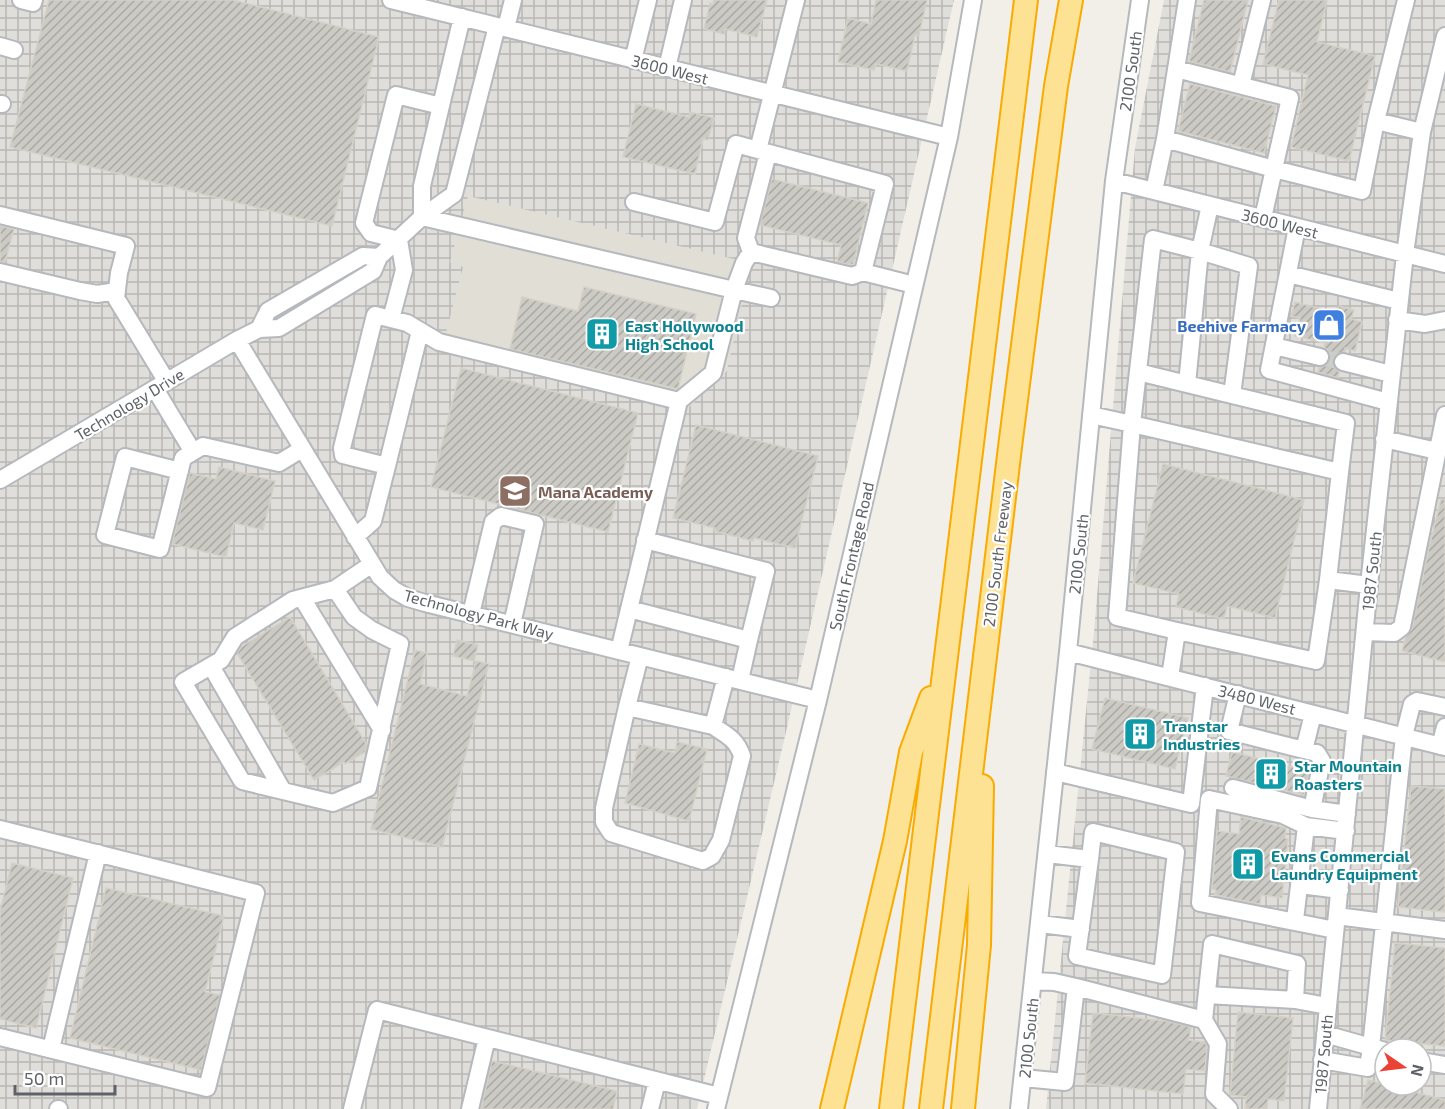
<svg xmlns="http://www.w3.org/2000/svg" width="1445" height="1109" font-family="'Exo 2',sans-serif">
<defs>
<pattern id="industrial-grid" width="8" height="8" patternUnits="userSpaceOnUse" patternTransform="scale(1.5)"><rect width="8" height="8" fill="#e0deda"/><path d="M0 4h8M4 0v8" fill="none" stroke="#b9b8b5"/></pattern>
<pattern id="building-hatch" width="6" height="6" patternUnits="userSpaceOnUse" patternTransform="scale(1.5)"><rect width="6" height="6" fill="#cccac5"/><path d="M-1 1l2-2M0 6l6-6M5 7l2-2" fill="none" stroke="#a9a8a4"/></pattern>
</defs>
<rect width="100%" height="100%" fill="#f1efe8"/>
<path fill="url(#industrial-grid)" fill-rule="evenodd" d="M0,0h954l-168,732 -89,377h-697z
M1164,0h281v1109h-399l48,-477 41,-484zM1385,1049h36v36h-36z"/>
<path fill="#e1ded6" d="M468,196l283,67 -24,108 -41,39 -244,-62 21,-81 -13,-5z"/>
<path fill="url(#building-hatch)" stroke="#d6d1c6" stroke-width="1.5" d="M49,0h184l146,37 -47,189 -322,-79z
M714,0h53l-10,37 -32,-8 -1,5 -20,-5 6,-26 3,1z
M876,0h51l-8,35h-4l-8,36 -31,-7 -2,6 -36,-8 10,-44 23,6z
M1204,0h44l-18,72 -41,-11z
M1279,0h48l-10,42 58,14 -26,105 -58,-14 17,-72 -45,-11z
M1190,84l86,22 -12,47 -86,-22z
M636,104l53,13 1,-5 24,6 -6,22 -5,-1 -8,35 -72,-17z
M772,179l96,24 -15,62 -16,-3 4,-17 -81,-20z
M0,226l14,3 -9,33h-5z
M584,287l112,27 -18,75 -168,-40 12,-52 56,14z
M1295,302l42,11 2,-7 15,4 -3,9 11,3 -7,29 -10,-3v4l-9,2 -3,5v6l6,7 -1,6 -20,-6 1,-5 8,-2 3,-5v-7l-6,-6 1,-4 -30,-7 5,-18 -9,-2z
M461,368l177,45 -30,119 -177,-45z
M696,425l122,31 -23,92 -41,-10 -1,3 -39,-10 1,-3 -42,-10z
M1163,464l141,36 -29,118 -48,-12 -3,13 -48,-12 3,-13 -46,-11z
M219,467l56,14 -12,49 -29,-7 -8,34 -54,-13 18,-71 26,6z
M1441,499l4,1v162l-43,-11 4,-14 6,-8 17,-81z
M290,617l77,128 -2,7 -20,12 -1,-2 -30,18 -77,-127 5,-7z
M457,640l21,5 -4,16 -21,-5z
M415,650l12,3 -7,31 47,12 9,-35 13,3 -47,183 -71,-18z
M1105,698l83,20 -13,51 -83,-20z
M677,742l30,7 -18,72 -64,-18 14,-59 36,9z
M1232,752l77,19 -5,24 -78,-19z
M1411,786l34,3v123l-47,-5z
M1241,817l45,11 -1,10 3,1 -6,59 -21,-3 -1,9 -45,-9 1,-5 -4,-1 5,-58 22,3z
M12,863l61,15 -37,150 -36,-9v-108z
M106,888l118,28 -19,76 15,3 -19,75 -131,-32z
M1395,943l50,5v98l-60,-6z
M1238,1012l55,6 -9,83 -16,-2 -1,10h-22l1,-12 -16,-2z
M1093,1013l73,8 25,6 -2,13 16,2 2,4 -2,25 -19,-2 -3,25 -98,-11z
M492,1061l125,30 -4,18h-132z
M1368,1080l77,20v9h-85z"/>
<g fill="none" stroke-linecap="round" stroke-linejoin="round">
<path stroke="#ccccc8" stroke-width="16" stroke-dasharray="16 8" stroke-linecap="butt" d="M1320,357l23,5"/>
<defs>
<path id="minor" d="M21,0l12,3 1,-3
M391,0l558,137
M796,0l-38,150 127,34 -22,88 51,13
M1406,0l-30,121 46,11
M506,28l7,-28
M0,46l14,4
M633,60l15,-60
M667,68l16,-68
M1176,69l114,29 -16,71 88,22 14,-70
M1241,85l21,-85
M0,104h2
M441,106l-45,-11 -32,128 7,10 28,7 5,30 -13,49 16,4 32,19 240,59
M1165,139l22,-139
M1114,181l331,83
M1154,191l11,-52 109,30 -11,49
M634,202l81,20 21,-78 22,6
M0,215l126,31 -7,27 -3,25 51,84
M422,217l312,73 -21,83 -34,28 -60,250
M422,217v-31l40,-169
M1297,227l-28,143 119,32
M751,252l-5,-14 22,-85
M0,272l80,19 17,3 20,-3
M1288,274l111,27
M771,298l-37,-8 10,-27 7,-11 101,24 11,-4
M391,319l-16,-4 -33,133 1,7 44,11 33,-135
M1397,320l28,4 20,-4
M259,329l9,-18 95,-55 16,1
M237,340l143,237 14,13 14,8 17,5 393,97
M1274,346l46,11
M1343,362l48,12
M1138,372l94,23
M1187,384l13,-133 49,15 -17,129 114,28 -6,49
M155,389l38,63 -10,6 -23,91 -55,-14 20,-78 55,14
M1091,415l41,9 21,-185 47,12 10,-46
M1384,439l53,12
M193,452l10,-6 76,17 23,-14
M0,480l237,-140 22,-11 20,-1 94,-57 6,-14 43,-40 32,-23 43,-168
M355,537l18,-16 14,-55
M645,540l121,31 -17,69
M335,589l19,28 18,13 28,14 -32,144 -35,15 -91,-22 -59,-99 38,-22 14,-23 58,-37 42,-11 37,-25
M302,598l80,132
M629,609l120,31 -9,40
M471,614l22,-92 8,-6 34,8 -23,100
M1177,631l-60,-14 15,-193 208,48 -12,108
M1365,632l29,1 8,-6 43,-212
M1068,652l377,95
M640,656l-13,51 86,19 13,-49
M211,666l72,125
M1170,677l7,-46 139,30 12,-81 41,5
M1238,694l-9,37 75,19 9,-36
M627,707l-23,101v14l7,11 92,28 9,-5 9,-16 21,-84c-5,-16 -15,-21 -29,-30
M1440,746l5,-19
M1304,750l13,3 5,8 -10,48 35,5
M1055,772l136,32 14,-118
M1233,788l79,21
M0,829l256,64 -49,195 -207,-51
M1047,854l43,5 3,-27 83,20 -14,123 -85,-19 13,-97
M1300,885l40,5
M1337,916l108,14
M1295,920l11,-94
M1040,924l41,5
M1335,930l-135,-27 9,-104 74,16 23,11 40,5
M1034,981l20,1 22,5
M1295,1000l32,6
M1204,1020l14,24 -4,50 15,15
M51,1049l47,-196
M1385,1051l-14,-4 33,-311 8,-32 5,-3 28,6
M1322,1060l46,8 3,-21 -46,-13
M1421,1061l24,4
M1023,1078l42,4 11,-95 128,33 8,-76 85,20 -2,36 -88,-5
M58,1109h1
M352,1109l25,-99 342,86
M470,1109l17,-71
M650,1109l7,-28
M716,1109l102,-409 131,-563 24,-137
M1019,1109l49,-457 46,-471 26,-181
M1318,1109l51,-524 36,-331 17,-122 23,-96"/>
<path id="highway" d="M832,1109l63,-268 16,-89 20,-54
M891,1109l135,-1109
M931,1109l79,-662 46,-361 15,-86
M963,1109l16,-164 3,-159"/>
</defs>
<use href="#minor" stroke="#b5b8bc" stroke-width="20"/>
<use href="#highway" stroke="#f9ab00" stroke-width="26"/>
<use href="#minor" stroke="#fff" stroke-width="16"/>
<use href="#highway" stroke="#fde293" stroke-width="22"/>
</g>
<defs>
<symbol id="shop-square" viewBox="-11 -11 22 22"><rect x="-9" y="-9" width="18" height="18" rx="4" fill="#3f7fe0" stroke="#fff"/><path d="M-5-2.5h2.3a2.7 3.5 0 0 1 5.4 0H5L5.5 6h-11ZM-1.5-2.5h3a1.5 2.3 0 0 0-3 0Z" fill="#fff"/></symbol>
<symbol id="building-square" viewBox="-11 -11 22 22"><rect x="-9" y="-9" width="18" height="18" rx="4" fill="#0f9aa8" stroke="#fff"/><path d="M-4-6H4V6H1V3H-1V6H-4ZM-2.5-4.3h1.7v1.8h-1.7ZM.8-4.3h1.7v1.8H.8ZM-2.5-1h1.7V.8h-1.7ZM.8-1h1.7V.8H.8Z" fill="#fff"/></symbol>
<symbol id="school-square" viewBox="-11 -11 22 22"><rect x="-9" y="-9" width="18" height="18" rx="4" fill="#8d6e63" stroke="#fff"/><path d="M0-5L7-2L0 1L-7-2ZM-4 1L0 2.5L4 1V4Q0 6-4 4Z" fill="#fff"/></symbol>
</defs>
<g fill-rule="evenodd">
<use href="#shop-square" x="1310" y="306" width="38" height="38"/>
<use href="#building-square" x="583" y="315" width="38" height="38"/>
<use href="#school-square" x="496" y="472" width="38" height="38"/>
<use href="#building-square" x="1121" y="715" width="38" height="38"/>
<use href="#building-square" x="1252" y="755" width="38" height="38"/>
<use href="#building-square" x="1229" y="845" width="38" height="38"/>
</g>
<g text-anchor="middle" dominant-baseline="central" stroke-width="4.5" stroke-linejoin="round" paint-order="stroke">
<g font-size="16" fill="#5f6368" stroke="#fff">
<text transform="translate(670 69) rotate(14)">3600 West</text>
<text transform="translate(1130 71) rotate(-82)">2100 South</text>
<text transform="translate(1280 223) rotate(14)">3600 West</text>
<text transform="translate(129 404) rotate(-31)">Technology Drive</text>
<text transform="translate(997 554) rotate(-83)">2100 South Freeway</text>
<text transform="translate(1078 554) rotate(-84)">2100 South</text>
<text transform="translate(851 556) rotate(-77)">South Frontage Road</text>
<text transform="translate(1371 571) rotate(-84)">1987 South</text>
<text transform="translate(479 614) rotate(15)">Technology Park Way</text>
<text transform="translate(1257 699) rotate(14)">3480 West</text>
<text transform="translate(1028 1038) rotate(-84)">2100 South</text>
<text transform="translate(1323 1054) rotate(-85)">1987 South</text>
</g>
<g font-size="16" font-weight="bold" fill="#0d838f" stroke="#fff" text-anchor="start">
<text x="625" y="325">East Hollywood<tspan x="625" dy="18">High School</tspan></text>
<text x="1163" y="725">Transtar<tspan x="1163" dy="18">Industries</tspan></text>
<text x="1294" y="765">Star Mountain<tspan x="1294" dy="18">Roasters</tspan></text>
<text x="1271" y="855">Evans Commercial<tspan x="1271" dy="18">Laundry Equipment</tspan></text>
</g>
<g font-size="16" font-weight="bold" fill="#366cbe" stroke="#fff" text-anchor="end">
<text x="1306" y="325">Beehive Farmacy</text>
</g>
<g font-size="16" font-weight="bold" fill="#785e54" stroke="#fff" text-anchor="start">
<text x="538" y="491">Mana Academy</text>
</g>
</g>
<g transform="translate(1403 1067) rotate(104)"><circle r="28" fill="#ffffff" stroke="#bfc1c3" stroke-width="1.5"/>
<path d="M0-4.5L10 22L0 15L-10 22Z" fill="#ea4335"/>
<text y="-9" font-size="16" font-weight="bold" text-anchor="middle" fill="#5f6368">N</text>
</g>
<path d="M15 1085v9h100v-9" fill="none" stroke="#5f6368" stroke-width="3"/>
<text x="24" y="1085" font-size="18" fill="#5f6368" stroke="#ffffff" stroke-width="4.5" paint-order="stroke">50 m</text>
</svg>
